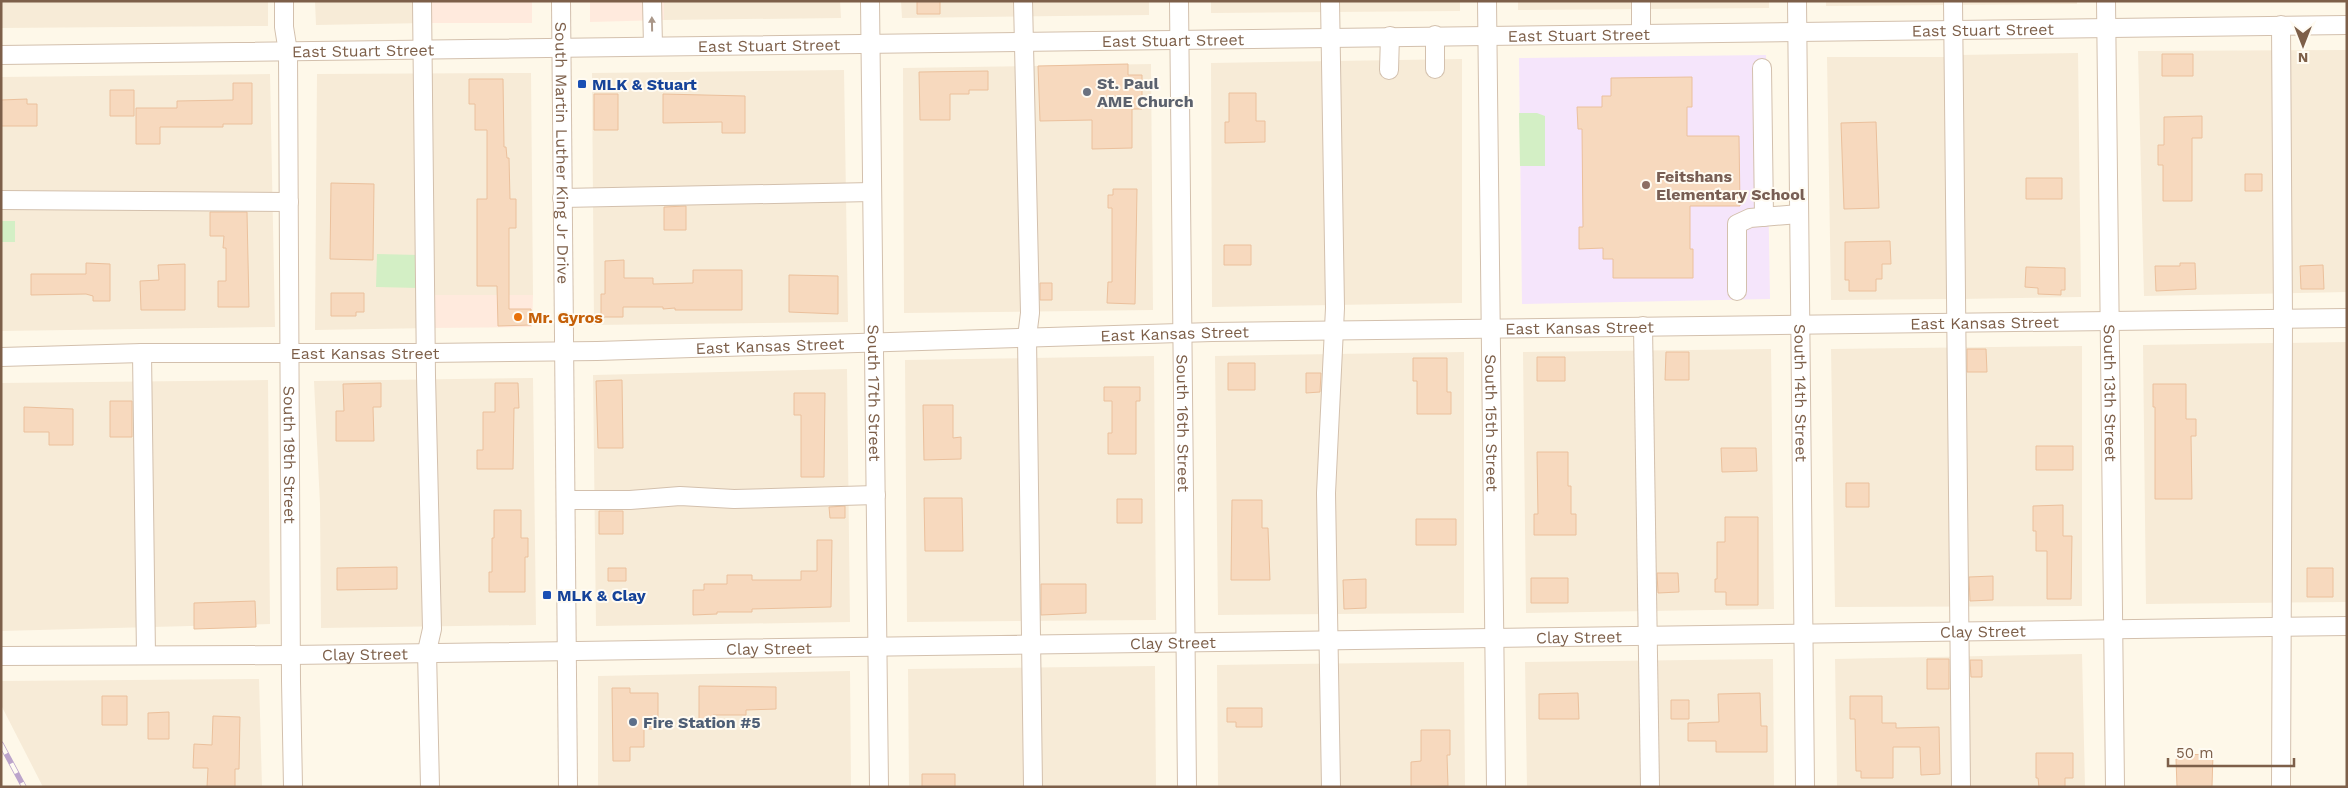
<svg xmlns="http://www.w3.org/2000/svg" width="2348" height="788" font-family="'Work Sans',sans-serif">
<rect width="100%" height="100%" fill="#fef8e9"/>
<path fill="#f7ebd7" d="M1,1h267v25l-267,2z
M315,1h111v22l-110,2z
M664,1h176l1,17 -177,2z
M901,1h248v14l-247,3z
M1211,1h249v10l-249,2z
M1518,1h251v7l-251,2z
M1826,1h251v3l-251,2z
M2347,50v242l-203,4 -6,-245z
M2078,53l3,244 -120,2 -2,-244z
M1827,57h122l2,242 -120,1z
M1462,59v244l-250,4 -1,-244z
M1151,64l2,246 -249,3 -1,-245z
M844,70l4,252 -254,3 -2,-252z
M531,73l2,222h-103l1,33 -116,2 2,-256z
M270,74l5,253 -274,4v-254z
M2347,342v260l-201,2 -3,-259z
M2082,346v260l-247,1 -4,-258z
M1771,349l3,260 -248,4 -3,-261z
M1464,352v261l-246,2 -3,-259z
M1154,356l2,264 -249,2 -2,-262z
M847,369l3,253 -254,4 -3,-251z
M533,378l3,247 -215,3 -1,-124 -6,-123z
M268,380l2,244 -269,7v-248z
M2082,654l3,133h-248l-2,-128z
M1773,659l1,128h-247l-2,-125z
M1464,662l1,125h-247l-1,-122z
M1155,666l1,121h-247l-1,-118z
M850,671l1,116h-253v-111z
M259,679l3,108h-219l-42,-82v-24z"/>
<path fill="#ffeadd" d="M426,1h106v22h-106z
M590,1h74v19l-74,2z
M430,295h103l-1,32 -101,1z"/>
<path fill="#f5e5fb" d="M1766,55l4,244 -248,5 -3,-246z"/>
<path fill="#d3efc5" d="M1519,113h18l8,3v50h-25z
M1,221h14v21h-14z
M377,254l42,1v33l-43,-1z"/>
<path fill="#f7d9be" stroke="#ebc09c" d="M917,1h23v13h-23z
M2162,54h31v22h-31z
M1128,64v11h14v34h-10v39l-40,1v-29l-52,1 -2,-55z
M988,71v19h-19v4h-19v26h-30l-1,-48z
M1692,77v30h-5v29h52l1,70h-50v43h3v29h-80v-19h-10v-11l-24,1v-22h4l-1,-98h-4l-1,-22h25v-11h9v-18z
M469,79h34l1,68h2l1,11h2l1,41h6v29h-7v81h22v16l-33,1 -1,-40h-20v-87h10v-69h-12v-26h-6z
M233,83h19v41h-29v3h-63v17h-24v-36h41v-7l56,-1z
M110,90h24v26h-24z
M1229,93h27v28h9v21l-40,1v-21h4z
M594,94h24v36h-24z
M663,94l82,2v37h-23v-11l-59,1z
M27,99v5h10v22h-36v-26z
M2202,116v22h-10v63h-29v-36h-5v-20h6v-28z
M1876,122l3,86 -35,1 -3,-86z
M2245,174h17v17h-17z
M2026,178h36v21h-36z
M331,183l43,1 -1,76 -43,-1z
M1113,189h24l-2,115 -28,-1 1,-21h4v-74h-4v-13h5z
M686,206v24h-22v-23z
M210,212h37l2,95h-31v-26h8v-33h-3l1,-12h-14z
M1890,241l1,23h-9v15h-6v12h-27v-11h-4v-38z
M1224,245h27v20h-27z
M624,260v18h29v6l40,-1v-13h49v40h-67v-2l-12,1v-2h-40v10h-22v-23h4v-33z
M86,263l24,1v37h-17v-5l-7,-2 -55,1v-21h55z
M2180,263h15l1,26 -40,2 -1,-25h25z
M185,264v46h-44l-1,-29 19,-1 -1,-15z
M2323,265l1,24h-23l-1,-23z
M2026,267l39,1v22h-4v5l-23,-1v-6l-13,-1z
M789,275l49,1v38l-49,-2z
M1040,283h12v17h-12z
M331,293h33v19h-8v4h-25z
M1967,349h19l1,23h-20z
M1666,352h23v28h-24z
M1537,357h28v24h-28z
M1413,358h34v34h4v22h-34v-33h-4z
M1228,363h27v27h-27z
M1306,373h15l-1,19 -14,1z
M622,380l1,68h-25l-2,-67z
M381,383v24h-8l1,34h-38v-30h8l-1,-27z
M495,383h23l1,25h-5l-1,61h-36v-19h6v-38h12z
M2153,384h33v35h10v17h-5l1,63h-37v-92h-2z
M1104,387h36v14h-4v53h-28v-21h4v-32h-8z
M794,393h31l-1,84h-23v-62h-7z
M110,401h22v36h-22z
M923,405h30v33l8,-1v22l-37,1z
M24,407l49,2v36h-24v-13h-25z
M2036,446h37v24h-37z
M1721,448h35l1,23 -35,1z
M1537,452h31v34h3v28h5v21h-42v-21h4z
M1846,483h23v24h-23z
M924,498h38l1,53h-38z
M1117,499h25v24h-25z
M1232,500h30v28h6l2,52h-39z
M2063,505v31h9l-1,63h-24v-48h-11v-20h-3v-25z
M845,506v12h-15l-1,-11z
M494,510h27v28h7v19h-3v35h-36v-20h3v-34h2z
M599,511h24v23h-24z
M1725,517h33v88h-32v-13h-11v-13h2v-37h8z
M1416,519h40v26h-40z
M817,540h15l-1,67 -79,2v3h-35v2l-24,1v-25h11v-6h23v-9h25v5h49v-9h16z
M397,567v22l-60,1v-22z
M608,568h18v13h-18z
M2307,568h26v29h-26z
M1657,573h21l1,19 -21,1z
M1993,576v24l-23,1 -1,-24z
M1531,578h37v25h-37z
M1366,579v29l-22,1 -1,-29z
M1041,584h45v29l-45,2z
M255,601l1,26 -62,2v-26z
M1927,659h22v30h-22z
M1970,660h12v17h-11z
M699,686l77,1v22l-30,1v5h-33v11h-14z
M612,688h18v5h28v36h-14v18h-14v14h-17z
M1578,693l1,26h-40v-25z
M1760,693l1,33h6v26h-51v-11h-28v-18l31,-1 -1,-28z
M102,696h25v29h-25z
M1850,696h32v27h14v5l43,-1 1,47 -19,1 -1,-28h-27v31h-32v-7h-5l-1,-52h-5z
M1671,700h18v19h-18z
M1227,708h35v19h-26v-5h-9z
M169,712v27h-21v-26z
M213,716l27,1 -1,52h-4v18h-28l1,-19h-15l1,-24 18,1z
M1421,730h29v25h-3l1,31 -37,1v-25l10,-1z
M2036,753h37v25h-8v9h-26l-1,-9h-2z
M2213,754l-1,33h-35l-1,-28h5v-4z
M922,774h33v13h-33z"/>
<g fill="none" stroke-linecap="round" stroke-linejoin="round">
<defs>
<g id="minor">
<path id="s1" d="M284,1v26l4,25 3,629 2,106"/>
<path d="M422,1l4,375 6,253 -5,22 3,136"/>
<path id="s2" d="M561,1l7,786"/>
<path d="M652,1l1,45"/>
<path id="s3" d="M870,1l9,786"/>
<path d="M1023,1l7,312 -3,24 6,450"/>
<path id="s4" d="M1179,1l8,786"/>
<path d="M1330,1l5,307 -9,185 5,294"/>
<path id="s5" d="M1487,1l9,786"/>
<path d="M1641,1v32"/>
<path id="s6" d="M1797,1l8,786"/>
<path d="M1953,1l8,786"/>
<path id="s7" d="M2106,1l9,786"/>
<path d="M1435,35v34"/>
<path id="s8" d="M1,55l2346,-30"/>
<path d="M1762,68l2,149"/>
<path d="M1389,70l1,-34"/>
<path d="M562,198l310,-6"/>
<path d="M1,200l288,2"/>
<path d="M1737,291v-67l13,-6 49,-4"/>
<path d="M1643,326l7,461"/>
<path d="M142,353l4,302"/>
<path id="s9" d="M1,357l141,-4h284l171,-2 615,-19 1135,-14"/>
<path d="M566,500h64l50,-4 54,3 142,-4"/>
<path id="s10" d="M1,656l290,-1 2056,-29"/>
<path d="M2281,787l2,-468 -2,-294"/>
</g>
</defs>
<use href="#minor" stroke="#d3c0ad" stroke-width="20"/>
<use href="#minor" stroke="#fff" stroke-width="18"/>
<defs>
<path id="rail" d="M1,744l23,43"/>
</defs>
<use href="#rail" stroke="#bca4cb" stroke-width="5.5"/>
<use href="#rail" stroke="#fffbf2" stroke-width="4" stroke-dasharray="11" stroke-linecap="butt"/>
</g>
<defs><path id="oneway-solid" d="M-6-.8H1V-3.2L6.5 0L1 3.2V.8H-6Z" transform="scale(1.25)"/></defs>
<use fill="#aa9789" href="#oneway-solid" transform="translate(652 24) rotate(-91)"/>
<g fill="#1a4fb4" stroke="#fffbf2" stroke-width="2">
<rect x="577" y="79" width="10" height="10" rx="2.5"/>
<rect x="542" y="590" width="10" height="10" rx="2.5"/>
</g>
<circle fill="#6b7280" stroke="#fffbf2" stroke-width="2" cx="1087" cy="92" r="5"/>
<circle fill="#8d6e63" stroke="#fffbf2" stroke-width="2" cx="1646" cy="185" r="5"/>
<circle fill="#e8710a" stroke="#fffbf2" stroke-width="2" cx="518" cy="317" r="5"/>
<circle fill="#5c6f8a" stroke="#fffbf2" stroke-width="2" cx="633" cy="722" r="5"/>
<g text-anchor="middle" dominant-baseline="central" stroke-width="4" stroke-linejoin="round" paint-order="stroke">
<g font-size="16" fill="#7d5f49" stroke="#fffbf2">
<text stroke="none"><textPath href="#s8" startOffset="1982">East Stuart Street</textPath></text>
<text stroke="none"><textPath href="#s8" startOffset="1578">East Stuart Street</textPath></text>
<text stroke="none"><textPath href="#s8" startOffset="1172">East Stuart Street</textPath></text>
<text stroke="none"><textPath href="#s8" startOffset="768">East Stuart Street</textPath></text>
<text stroke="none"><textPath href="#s8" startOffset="362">East Stuart Street</textPath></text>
<text stroke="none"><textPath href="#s2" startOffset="152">South Martin Luther King Jr Drive</textPath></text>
<text stroke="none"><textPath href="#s9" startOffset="1984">East Kansas Street</textPath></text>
<text stroke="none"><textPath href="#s9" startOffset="1579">East Kansas Street</textPath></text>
<text stroke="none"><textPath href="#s9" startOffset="1174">East Kansas Street</textPath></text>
<text stroke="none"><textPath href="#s9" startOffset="769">East Kansas Street</textPath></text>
<text stroke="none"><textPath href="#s9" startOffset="364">East Kansas Street</textPath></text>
<text stroke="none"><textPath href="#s3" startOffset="392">South 17th Street</textPath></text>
<text stroke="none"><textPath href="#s6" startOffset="392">South 14th Street</textPath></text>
<text stroke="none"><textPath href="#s7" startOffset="392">South 13th Street</textPath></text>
<text stroke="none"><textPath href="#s4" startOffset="422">South 16th Street</textPath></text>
<text stroke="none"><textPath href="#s5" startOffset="422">South 15th Street</textPath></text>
<text stroke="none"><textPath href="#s1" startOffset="454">South 19th Street</textPath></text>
<text stroke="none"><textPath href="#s10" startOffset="1982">Clay Street</textPath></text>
<text stroke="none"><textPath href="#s10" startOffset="1578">Clay Street</textPath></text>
<text stroke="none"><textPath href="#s10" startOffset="1172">Clay Street</textPath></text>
<text stroke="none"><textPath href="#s10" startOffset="768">Clay Street</textPath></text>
<text stroke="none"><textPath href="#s10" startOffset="364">Clay Street</textPath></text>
</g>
<g font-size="16" font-weight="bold" fill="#5b616d" stroke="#fffbf2" text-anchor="start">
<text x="1097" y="83">St. Paul<tspan x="1097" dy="18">AME Church</tspan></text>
</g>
<g font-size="16" font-weight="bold" fill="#164399" stroke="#fffbf2" text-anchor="start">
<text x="592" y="84">MLK &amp; Stuart</text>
<text x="557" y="595">MLK &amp; Clay</text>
</g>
<g font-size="16" font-weight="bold" fill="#785e54" stroke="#fffbf2" text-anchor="start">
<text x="1656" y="176">Feitshans<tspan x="1656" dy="18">Elementary School</tspan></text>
</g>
<g font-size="16" font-weight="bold" fill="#c56008" stroke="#fffbf2" text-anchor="start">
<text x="528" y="317">Mr. Gyros</text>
</g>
<g font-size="16" font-weight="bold" fill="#4e5e75" stroke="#fffbf2" text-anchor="start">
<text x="643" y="722">Fire Station #5</text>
</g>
</g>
<rect width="2348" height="788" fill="none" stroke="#7d5f49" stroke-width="5"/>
<g transform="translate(2303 45) rotate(180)" stroke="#fffbf2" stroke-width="4" paint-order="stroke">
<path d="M0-4L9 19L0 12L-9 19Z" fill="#7d5f49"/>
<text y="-8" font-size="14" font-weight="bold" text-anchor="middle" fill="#7d5f49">N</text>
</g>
<path d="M2168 758v8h126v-8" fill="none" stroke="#7d5f49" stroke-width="2.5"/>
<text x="2176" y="758" font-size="15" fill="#7d5f49" stroke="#fffbf2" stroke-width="4" paint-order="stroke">50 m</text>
</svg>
